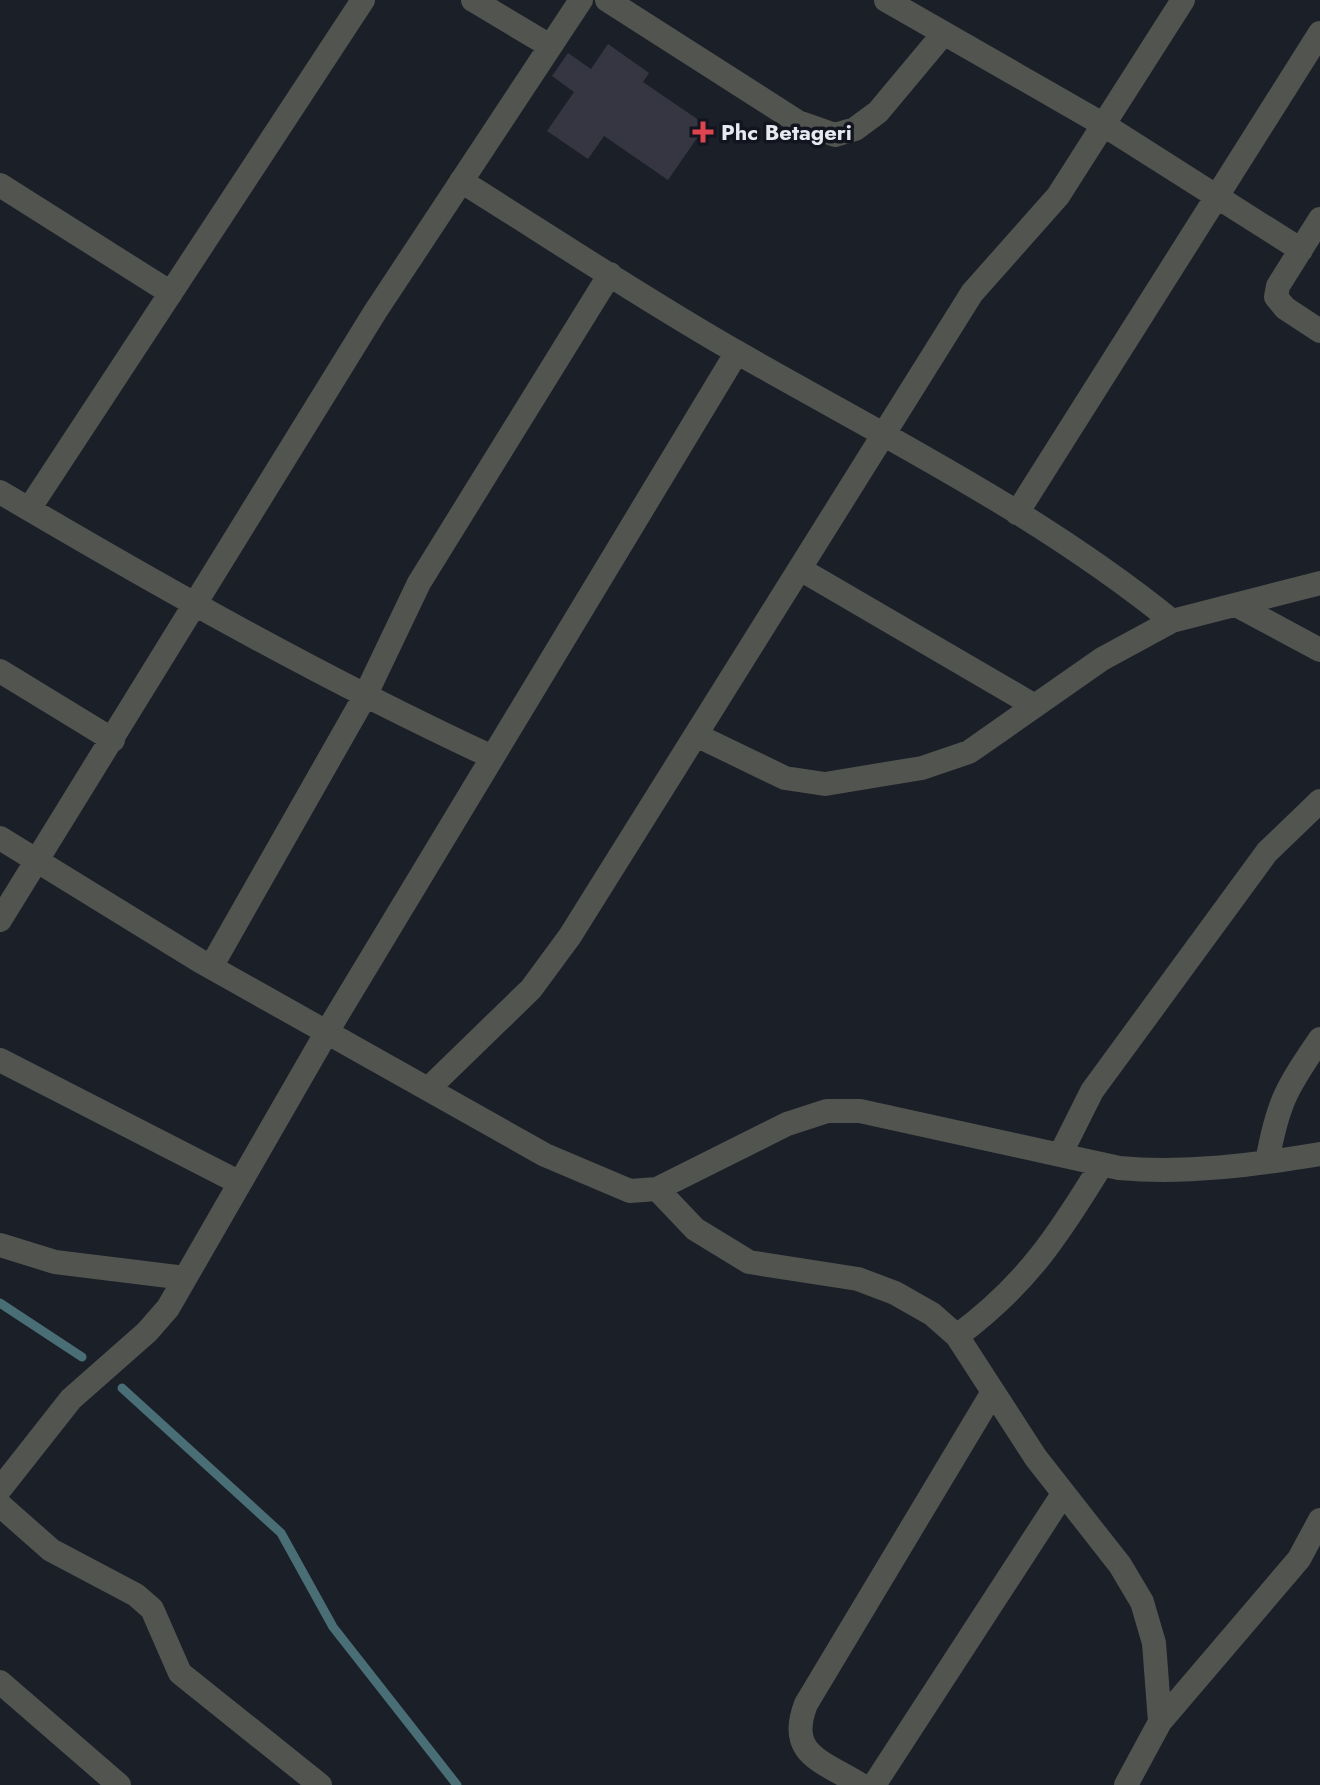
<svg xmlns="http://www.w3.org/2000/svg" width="1320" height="1785" font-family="Jost,sans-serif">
<rect width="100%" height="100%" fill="#1b1f28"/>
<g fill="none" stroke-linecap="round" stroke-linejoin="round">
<path stroke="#496e75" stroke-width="9" d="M0,1303l82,54
M122,1388l159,145 52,94 124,158"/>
</g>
<path fill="#353641" d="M608,44l41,29 -6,9 63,43 -38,55 -64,-44 -16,23 -41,-28 27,-39 -22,-16 16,-23 23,16z"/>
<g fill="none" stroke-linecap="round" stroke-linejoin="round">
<path stroke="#51544f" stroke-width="24" d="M473,0l77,46
M607,0l191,122 37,13 20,-6 23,-17 66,-79
M886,0l218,125 197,125
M461,181c93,58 184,119 279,173 147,84 300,160 432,267
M0,185l171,108
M1320,219l-42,67 -2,11 9,11 35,23
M0,492c161,95 322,186 492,265
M29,509l334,-509
M1017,513l303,-480
M800,569l235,137
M1238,606l82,44
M0,671l113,69
M696,735l89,43 40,6 97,-16 47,-16 133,-93 70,-38 148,-38
M0,838l200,123 345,194 85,36 27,-2 130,-65 40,-13h33l259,57c68,6 134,-3 201,-14
M0,920l375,-608 206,-312
M211,967l154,-271 54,-113 191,-309
M0,1060l240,123
M428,1089l103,-100 39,-53 402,-643 86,-97 125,-196
M1060,1155l32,-64 175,-239 53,-51
M1267,1162c11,-60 19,-73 53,-123
M657,1189l38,40 54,33 109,17 37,14 37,21 25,22 79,122 84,107 22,37 12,41 6,79
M0,1245l55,17 130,16
M957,1336c69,-51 101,-100 145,-172
M0,1489l71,-90 76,-67 21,-24 160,-278 409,-678
M0,1505l51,45 85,45 16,14 28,64 140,112
M0,1682l119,103
M861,1785c-38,-24 -75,-30 -55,-81l187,-312
M874,1785l189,-291
M1126,1785l34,-63 139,-163 21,-39"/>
</g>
<path fill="#e0444e" stroke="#12151f" stroke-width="3" d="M699 120h8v8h8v8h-8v8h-8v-8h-8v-8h8z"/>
<g text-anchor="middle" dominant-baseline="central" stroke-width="7" stroke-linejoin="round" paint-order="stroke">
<g font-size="22" font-weight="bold" fill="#e7e9f0" stroke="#12151f" text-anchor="start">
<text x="721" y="132">Phc Betageri</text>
</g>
</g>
</svg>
